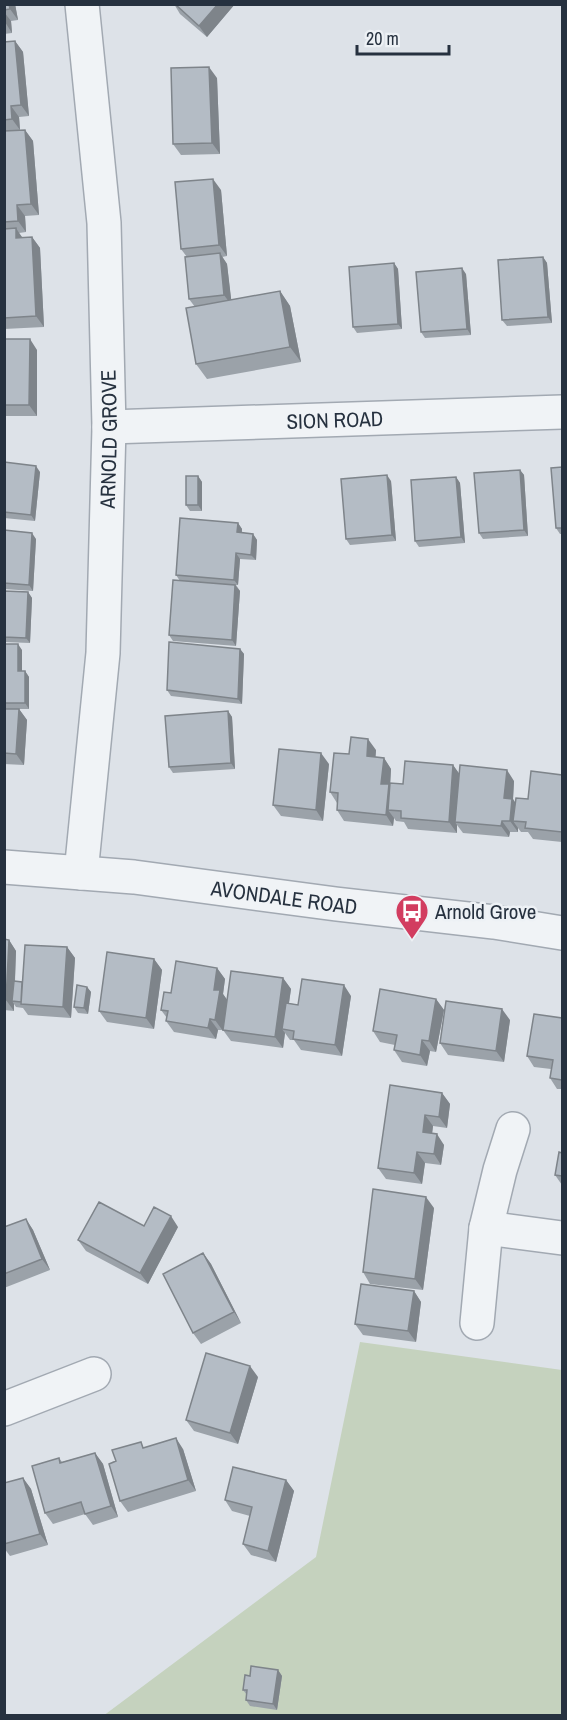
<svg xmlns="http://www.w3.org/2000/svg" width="567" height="1720" font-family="'Archivo Narrow',sans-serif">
<rect width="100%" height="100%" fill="#dde2e8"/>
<path fill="#c5d2be" d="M360,1342l202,28v345l-459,1 213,-159z"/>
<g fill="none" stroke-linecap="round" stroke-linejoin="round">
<defs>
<g id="minor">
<path id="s1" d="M109,427l453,-15"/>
<path id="s2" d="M81,873l22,-220 6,-226 -5,-204 -22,-219"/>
<path d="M486,1228l76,10"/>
<path d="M477,1323l9,-95 14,-58 13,-41"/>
<path d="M4,1409l90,-35"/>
</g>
<g id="tertiary">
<path id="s3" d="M4,867l130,10 202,27 158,18 68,11"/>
</g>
</defs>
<use href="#minor" stroke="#a2a9b2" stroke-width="36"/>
<use href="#tertiary" stroke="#a2a9b2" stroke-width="36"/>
<use href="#minor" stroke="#f0f3f6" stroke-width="33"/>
<use href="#tertiary" stroke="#f0f3f6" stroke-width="33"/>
</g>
<path fill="#9ba2a9" d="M4,4h11l3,16 -7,1 1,12 -8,1z
M174,4h61l-28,33 -27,-23z
M15,41l8,11 6,64 -10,1 1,13 -16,1v-89z
M217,78l3,76 -39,1 -8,-11z
M25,130l8,11 6,74 -14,1 1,16 -7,1 4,5 9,-1 8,11 4,79 -40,2v-198z
M221,190l6,66 -5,1 5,7 4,36 49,-9 10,15 11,56 -94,17 -11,-15 -1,-57 -6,-8 -2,-42 -6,-8z
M543,257l4,6 5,60 -45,3 -5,-6z
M394,263l4,6 4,60 -45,4 -4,-6z
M466,274l5,61 -46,3 -4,-6z
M4,339l33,11v66h-33z
M4,462l36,10 -5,49 -31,-3z
M562,467v67h-2l-4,-6z
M520,470l4,5 4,61 -45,3 -4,-6z
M198,476l4,6v29h-12l-4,-6z
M456,477l4,6 5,60 -46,4 -4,-6z
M391,481l5,60 -46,4 -4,-6z
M238,523l4,6v4l11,1 4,6 -1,20 -16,-1 -2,26h-2l4,6 -4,55 -63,-5 -4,-6 11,-54 -4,-6z
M4,530l32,9 -3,52 -29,-2z
M4,591l24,1 4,6 -2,45 -26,-1z
M4,644l18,6v21h3l4,6v32h-19h9l8,11 -3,45 -20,-1z
M240,649l4,5 -2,50 -71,-8 -4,-6z
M228,711l4,6 3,52 -62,4 -4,-6z
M376,750l-1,7 9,1 7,11 -1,18 13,-3 50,-19 6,9 55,7 -1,18 2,4 13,-4 34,-24v67l-29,-3 -5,-7h-7l-3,-4v4h-8l-1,5 -46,-4 -6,-8v8l-49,-4 -4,-7 -8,-1 -2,-3 -1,8 -49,-5 -7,-11v-7l-7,-11 19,-38z
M329,764l-6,57 -42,-5 -8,-11z
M4,939l5,1 7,11 -1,31h7l45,-35 8,11 -4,60 -43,-3 -5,-7 -7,-1 -2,-3v7l-10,-1z
M154,959l8,11 -8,59 -47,-7 -8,-11z
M217,968l8,11 -2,15 4,6 56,-22 8,11 -2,14 9,2 53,-9 -9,60 -41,-6 -7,-10h-4l-5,-7 -2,15 -52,-7 -8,-11h-5l-2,9 -42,-7 -8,-11 1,-3 -6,-8 10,-17z
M87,987l4,5 -3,22 -10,-1 -4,-6z
M436,999l8,11 -8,42 -6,-1 -3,15 -25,-4 -8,-12 1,-5 -15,-3 -7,-11z
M562,1018v71h-5l-7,-11 1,-9 -17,-2 -7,-11z
M510,1020l-6,42 -56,-7 -8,-12z
M442,1093l8,11 -3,24 -14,-2 -1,7 12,12 -3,20 -16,-2 -3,21 -36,-5 -8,-11z
M562,1153v32l-7,-10z
M434,1208l-11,82 -53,-6 -7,-12z
M26,1219l7,11 17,40 -46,18v-61z
M144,1226l34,1 -30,57 -62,-33 -8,-11z
M203,1253l8,11 30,59 -40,21 -8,-11z
M414,1291l7,11 -5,40 -53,-7 -8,-11z
M258,1377l-20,67 -44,-13 -8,-11z
M145,1448l38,1 13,42 -68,21 -8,-11 -4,-40z
M95,1453l8,11 15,53 -25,8 -8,-11 -32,10 -8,-11 14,-55 3,4z
M23,1478l8,11 17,56 -38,11 -6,-8v-65z
M286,1480l8,11 -18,71 -25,-7 -8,-11 7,-28 -18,-5 -7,-11z
M278,1670l4,6 -5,34 -27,-4 -4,-6 1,-5 -4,-5 7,-14z"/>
<path fill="#7e848a" d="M9,4h6l3,16 -8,-11z
M218,4h17l-28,33 -8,-11z
M4,12l7,9 1,12 -7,-11z
M15,41l8,11 6,64 -8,-11z
M209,67l8,11 3,76 -8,-11z
M11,106l8,11 1,13 -8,-11z
M25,130l8,11 6,74 -8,-11z
M213,179l8,11 6,66 -8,-11z
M17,205l8,11 1,16 -8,-11z
M16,228l7,11 -7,-1z
M32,237l8,11 4,79 -8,-11z
M220,253l7,11 5,42 -8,-11z
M543,257l4,6 5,60 -4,-6z
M394,263l4,6 4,60 -4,-5z
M462,268l4,6 5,61 -4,-6z
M280,291l10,15 11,56 -11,-15z
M30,339l7,11v66l-8,-11z
M36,466l4,6 -5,49 -4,-6z
M520,470l4,5 4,61 -4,-6z
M387,475l4,6 5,60 -4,-6z
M198,476l4,6v29l-4,-6z
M456,477l4,6 5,60 -4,-6z
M238,523l4,6 -1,9 -4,-6z
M32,533l4,6 -3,52 -4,-6z
M253,534l4,6 -1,20 -5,-5z
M236,553l4,6 -2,26 -4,-5z
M235,585l5,6 -4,55 -4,-6z
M28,592l4,6 -2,45 -4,-5z
M18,644l4,6v27l-4,-6z
M240,649l4,5 -2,50 -4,-5z
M25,671l4,6v32l-4,-6z
M19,709l8,11 -3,45 -8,-11z
M228,711l4,6 3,52 -4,-6z
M368,739l8,11 -1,17 -8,-11z
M321,753l8,11 -6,57 -7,-11z
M384,758l7,11 -1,17 6,9 -8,15 6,8 -1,8 -7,-11 -5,-31z
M453,765l8,11 -6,46 2,3v8l-8,-11z
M507,770l7,11 -1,18 7,11 -7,11 5,7v4l-8,-11 -6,-23z
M502,821l8,11 -1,5 -8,-11z
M9,940l7,11 -2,51 -2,-1 2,3v7l-8,-11z
M67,947l8,11 -4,60 -8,-11z
M154,959l8,11 -8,59 -8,-11z
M217,968l8,11 -2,15 5,7 -5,30 -8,-11 -1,-30z
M283,978l8,11 -6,40h-3l3,4 -2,15 -8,-11z
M344,985l7,11 -9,60 -7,-11z
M87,987l4,5 -3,22 -4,-6z
M436,999l8,11 -8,42 -7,-11z
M502,1009l8,11 -6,42 -8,-11z
M210,1019l8,11 -2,9 -8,-11z
M422,1040l8,11 -3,15 -7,-11z
M442,1093l8,11 -3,24 -8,-11z
M425,1115l8,11 -2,17 -8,-11z
M437,1134l7,11 -3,20 -7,-11z
M417,1152l8,11 -3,21 -8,-11z
M426,1197l8,11 -11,82 -8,-11z
M171,1216l7,11 -30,57 -8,-11z
M26,1219l7,11 17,40 -8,-11z
M203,1253l8,11 30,59 -7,-11z
M414,1291l7,11 -5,40 -8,-11z
M250,1366l8,11 -20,67 -8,-11z
M176,1438l7,11 13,42 -8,-11z
M95,1453l8,11 15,53 -7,-11z
M23,1478l8,11 17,56 -8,-11z
M286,1480l8,11 -18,71 -8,-11z
M278,1670l4,6 -5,34 -4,-6z"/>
<path fill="#b4bcc5" stroke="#7e848a" stroke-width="1.5" d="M4,4h5l1,5 -6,1z
M175,4h43l-19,22z
M15,41l6,64 -10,1 1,13 -8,1v-78z
M209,67l3,76 -39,1 -2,-76z
M25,130l6,74 -14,1 1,16 -14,1v-91z
M213,179l6,66 -38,4 -6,-67z
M16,228v10l16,-1 4,79 -32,2v-89z
M220,253l4,42 -35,4 -4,-42z
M543,257l5,60 -46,3 -4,-60z
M394,263l4,61 -45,3 -4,-60z
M462,268l5,61 -46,3 -5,-60z
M280,291l10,56 -94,17 -10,-56z
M4,339h26l-1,66h-25z
M4,462l32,4 -5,49 -27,-3z
M562,467v61h-6l-5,-60z
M520,470l4,60 -45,3 -5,-60z
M387,475l5,60 -46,4 -5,-60z
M186,476h12v29h-12z
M456,477l5,60 -46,4 -4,-61z
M180,518l58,5 -1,9 16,2 -2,21 -15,-2 -2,27 -58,-5z
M4,530l28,3 -3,52 -25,-2z
M173,580l62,5 -3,55 -63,-5z
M4,591l24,1 -2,46 -22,-1z
M169,642l71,7 -2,50 -71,-9z
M4,644h14v27h7v32h-21z
M4,709h15l-3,45 -12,-1z
M228,711l3,52 -62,4 -4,-51z
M351,737l17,2 -1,17 17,2 -3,26h8l-3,31 -49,-5 1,-17 -8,-1 4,-39 15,1z
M279,749l42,4 -5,57 -43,-5z
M405,761l48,4 -4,57 -48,-4v-7l-13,-1 2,-27 13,1z
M460,765l47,5 -3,28 8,1 -2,22h-8l-1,5 -46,-4z
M531,771l31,4v57l-37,-4 1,-6 -13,-1 3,-23 12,1z
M4,939l5,1 -3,60h-2z
M25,945l42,2 -4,60 -42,-3z
M107,952l47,7 -8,59 -47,-7z
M176,961l41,7 -3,22h6l-5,30 -5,-1 -2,9 -42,-7 2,-10 -7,-1 3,-18 7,1z
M231,971l52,7 -8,59 -52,-7z
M302,979l42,6 -9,60 -42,-6 1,-8 -12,-2 4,-26 12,2z
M14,981l8,1 -1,20 -9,-1z
M77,985l10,2 -3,21 -10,-1z
M380,989l56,10 -7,42 -7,-1 -2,15 -26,-5 3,-15 -24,-4z
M446,1001l56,8 -6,42 -56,-8z
M534,1014l28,4v62l-12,-2 3,-18 -26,-4z
M390,1085l52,8 -3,24 -14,-2 -2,17 14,2 -3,20 -17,-2 -3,21 -36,-5z
M559,1152l3,1v23l-7,-1z
M373,1189l53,8 -11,82 -52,-7z
M99,1202l45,24 10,-19 17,9 -31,57 -62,-33z
M26,1219l16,40 -38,15v-47z
M203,1253l31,59 -41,21 -30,-59z
M361,1284l53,7 -6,40 -53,-7z
M206,1353l44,13 -20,67 -44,-13z
M176,1438l12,42 -68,21 -11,-37 7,-3 -4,-11 29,-8 2,6z
M95,1453l16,53 -26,8 -4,-12 -36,11 -13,-47 27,-8 1,5z
M233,1467l53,13 -18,71 -25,-7 9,-37 -27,-7z
M23,1478l17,56 -36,10v-61z
M251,1666l27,4 -5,34 -27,-4 1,-10h-4l2,-15 5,1z"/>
<defs>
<symbol id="bus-pin" viewBox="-11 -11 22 30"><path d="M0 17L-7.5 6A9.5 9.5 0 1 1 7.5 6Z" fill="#d23d60" stroke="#edf1f5"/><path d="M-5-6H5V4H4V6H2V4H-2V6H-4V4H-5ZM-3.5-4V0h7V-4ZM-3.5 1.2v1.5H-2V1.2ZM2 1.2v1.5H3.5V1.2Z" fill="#fff"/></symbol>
</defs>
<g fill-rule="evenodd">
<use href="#bus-pin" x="393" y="892" width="38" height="52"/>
</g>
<g text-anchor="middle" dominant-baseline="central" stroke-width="5" stroke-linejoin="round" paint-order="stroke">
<g font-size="21" fill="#26313f" stroke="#edf1f5">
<text stroke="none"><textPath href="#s1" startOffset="226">SION ROAD</textPath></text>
<text stroke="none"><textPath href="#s2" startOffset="435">ARNOLD GROVE</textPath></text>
<text stroke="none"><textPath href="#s3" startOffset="282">AVONDALE ROAD</textPath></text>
</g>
<g font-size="21" fill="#26313f" stroke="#edf1f5" text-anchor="start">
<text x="435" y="911">Arnold Grove</text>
</g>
</g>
<rect width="567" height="1720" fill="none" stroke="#26313f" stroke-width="12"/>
<path d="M357 45v9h92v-9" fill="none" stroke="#26313f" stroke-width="3"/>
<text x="366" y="45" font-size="18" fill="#26313f" stroke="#edf1f5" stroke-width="4.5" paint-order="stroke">20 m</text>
</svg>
